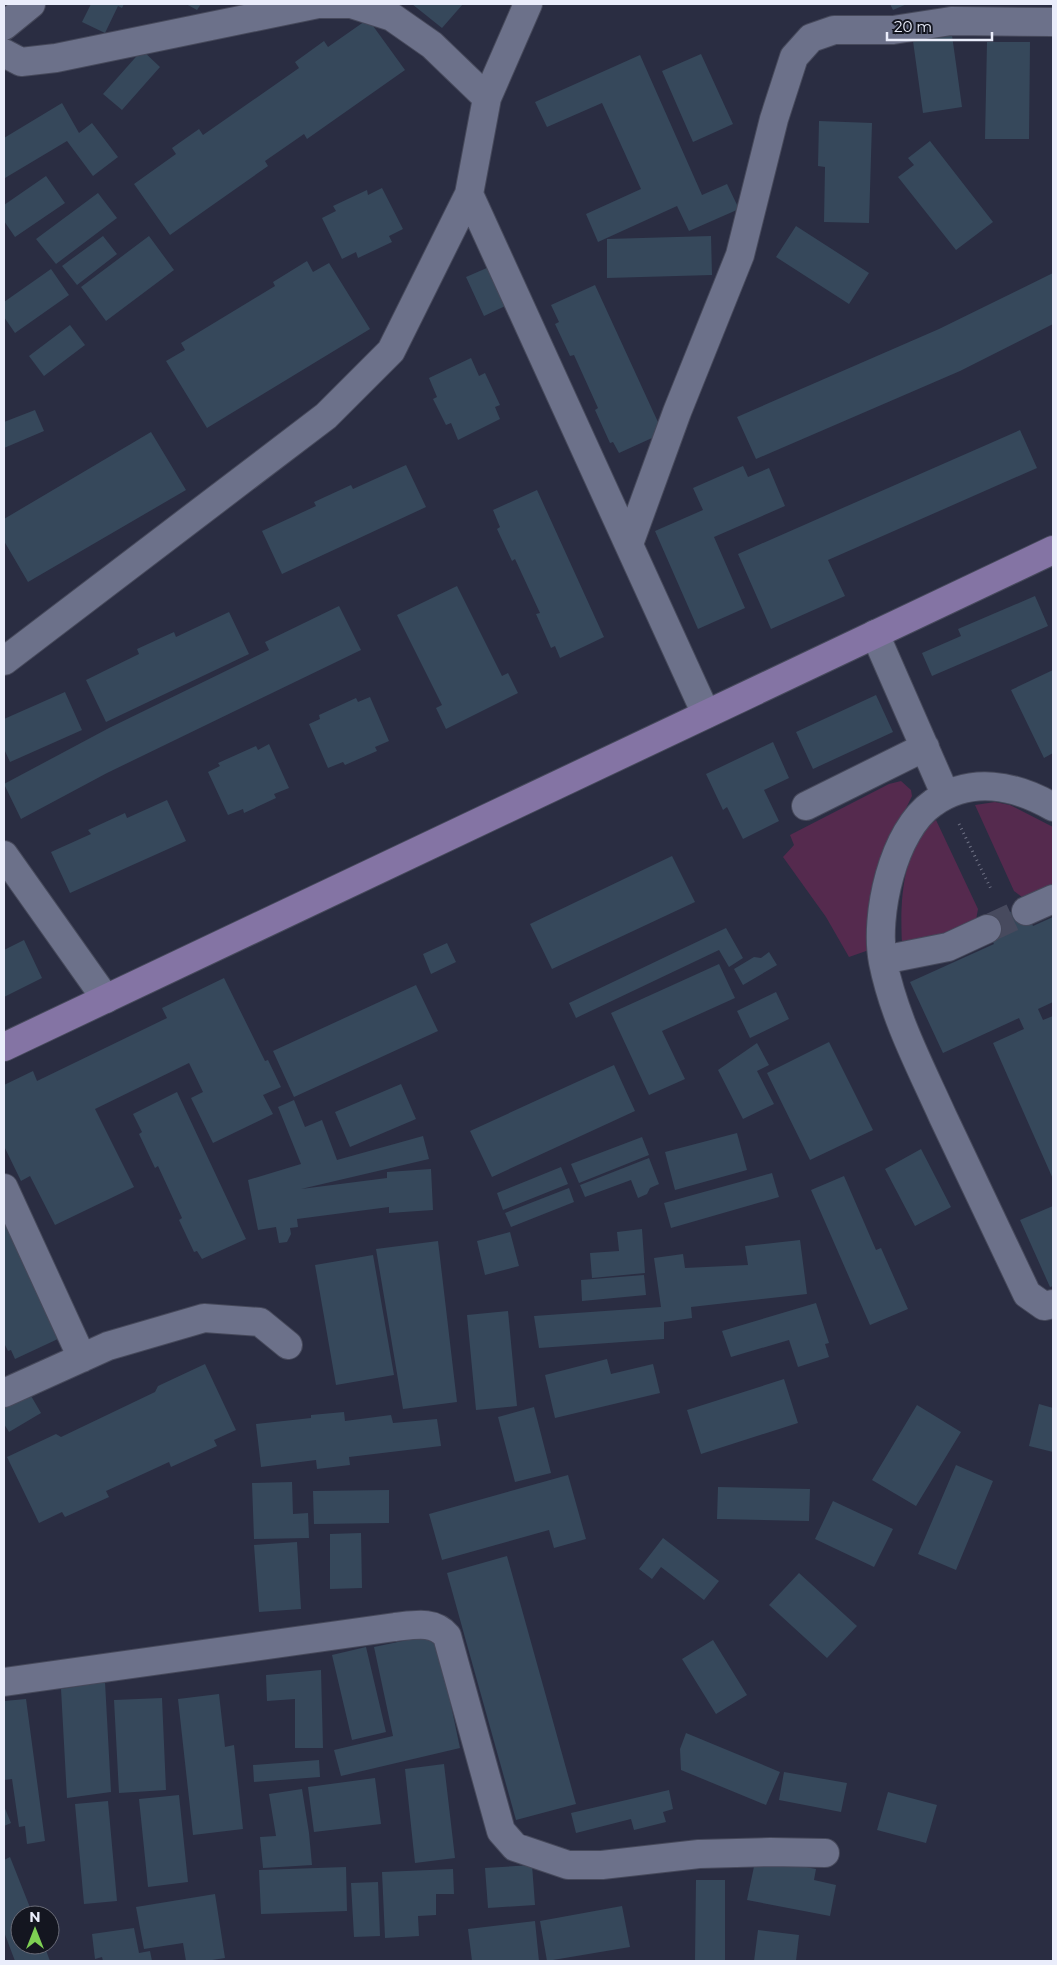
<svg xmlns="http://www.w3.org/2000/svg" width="1057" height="1965" font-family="Montserrat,sans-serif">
<rect width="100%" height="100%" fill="#2a2d42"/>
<path fill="#552a4e" d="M901,781l10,9 1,6 -24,49 -19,105 -20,7 -23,-40 -43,-60 11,-12 -4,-10 99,-51z
M995,802l15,3 43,22v57l-31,13 -8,-6 -39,-86z
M936,820l42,89 -2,11 -64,27 -10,-3c-2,-39 -1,-98 34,-124z"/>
<path fill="#36485b" d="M91,4h33l-2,4 -4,-2 -13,27 -23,-11z
M186,4h15l-4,6z
M412,4h51l-21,24z
M890,4h17l-14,6z
M368,19l37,51 -98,69 -3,-5 -39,27 3,5 -98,69 -36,-51 42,-30 -4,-6 27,-19 4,6 96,-67 -4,-6 29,-21 4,6z
M951,28l11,79 -39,6 -11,-79z
M987,42h43l-1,97h-44z
M142,50l18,17 -38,43 -19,-16z
M701,54l32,70 -40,18 -31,-71z
M640,55l62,140 25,-11 12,25 -50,22 -12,-25 -79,36 -12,-28 55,-25 -39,-86 -55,24 -12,-25z
M62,103l17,30 13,-10 26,34 -25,19 -26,-35 -62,37 -1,-3v-37z
M819,121l53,2 -3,100 -45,-1 1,-55 -7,-1z
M930,141l63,81 -37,28 -58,-73 16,-12 -6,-7z
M46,176l19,27 -50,34 -11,-16v-16z
M382,188l21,41 -14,7 3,6 -34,16 -2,-6 -14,7 -20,-41 14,-7 -3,-5 34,-16 1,5z
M98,193l19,25 -61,46 -20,-25z
M796,226l73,47 -20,31 -73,-47z
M103,236l14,18 -40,31 -15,-19z
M149,236l25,34 -68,51 -25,-34z
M711,236l1,39 -105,3v-39z
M307,261l6,11 16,-9 41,66 -163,99 -41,-67 19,-11 -4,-7 94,-57 -2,-4z
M496,264l18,38 -30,14 -18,-39z
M51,269l18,26 -54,38 -11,-16v-15z
M1053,273v51l-93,47 -204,88 -19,-42 202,-88z
M595,285l68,148 -44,20 -6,-11 -3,1 -15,-33 3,-2 -24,-53 -4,1 -15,-32 4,-2 -8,-17z
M70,325l15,20 -41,31 -15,-20z
M471,358l8,18 6,-3 15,32 -5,2 5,12 -42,21 -7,-17 -5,2 -13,-26 4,-2 -8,-19z
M35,410l9,21 -40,17v-26z
M1020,430l17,38 -209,92 17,36 -74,33 -33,-75z
M151,432l35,58 -158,92 -24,-41v-22z
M406,465l20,42 -144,67 -20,-43 54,-25 -2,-4 37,-17 2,4z
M743,466l5,11 21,-9 16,38 -71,31 31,71 -47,21 -43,-98 48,-21 -10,-22z
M537,490l67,147 -44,21 -5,-12 -4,2 -15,-34 4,-1 -25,-54 -3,2 -15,-32 3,-2 -7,-17z
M457,586l45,90 6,-3 10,20 -72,36 -10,-21 6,-3 -45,-90z
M1035,596l13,30 -116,50 -10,-23 39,-17 -3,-7z
M339,606l22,44 -254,123 -86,46 -17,-35 105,-56 160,-78 -4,-8z
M229,612l20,42 -143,68 -20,-42 53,-26 -2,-5 37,-17 2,5z
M1053,670v83l-9,5 -33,-68z
M65,692l17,38 -72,32 -6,-13v-30z
M876,695l17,37 -80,37 -17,-37z
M370,697l19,44 -14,6 2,4 -32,14 -2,-3 -15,6 -19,-44 11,-5 -1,-4 37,-17 2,4z
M773,742l16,36 -25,12 15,31 -36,18 -16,-32 -4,3 -17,-36z
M269,744l20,44 -15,6 2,4 -32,15 -1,-4 -15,6 -20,-43 12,-6 -2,-3 38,-17 2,4z
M167,800l19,41 -116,52 -19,-41 40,-18 -3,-4 37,-17 2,5z
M672,856l23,46 -143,67 -22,-45z
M1023,906l10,20 20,-9v85l-15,7 5,11 10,-4v163l-60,-136 31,-14 -5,-11 -76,35 -33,-71 84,-38 -10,-20z
M726,928l17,30 -14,9 -10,-17 -143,68 -7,-15z
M24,940l18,38 -38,19v-47z
M447,943l9,19 -25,12 -8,-20z
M769,952l8,13 -34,20 -9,-16 20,-12 7,1z
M719,964l16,34 -73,33 23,48 -36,16 -38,-82z
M224,978l41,83 3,-1 13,27 -18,8 10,19 -60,29 -22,-45 12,-6 -14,-29 -94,46 39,78 -79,38 -25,-49 -9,5 -17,-35v-61l29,-14 4,10 130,-63 -5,-10z
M416,985l22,46 -144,66 -21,-46z
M776,992l13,27 -39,19 -13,-27z
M829,1042l44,88 -63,30 -43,-87z
M757,1043l12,22 -12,6 17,33 -31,15 -25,-49z
M614,1065l21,46 -143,66 -22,-46z
M401,1084l15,35 -66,28 -15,-35z
M177,1092l69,147 -44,20 -5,-8 -3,1 -15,-32 3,-2 -24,-52 -3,2 -16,-34 3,-2 -9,-18z
M294,1100l11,27 17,-7 15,40 86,-24 6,23 -128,30 86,-11v-6l44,-3 2,41 -44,3v-6l-92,12 1,8 -8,1 1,6 -4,8 -8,1 -3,-16 -18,3 -10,-50 53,-16 -23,-57z
M737,1133l10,37 -72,20 -10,-38z
M642,1137l7,18 -70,28 -8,-19z
M921,1149l30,58 -36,19 -30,-57z
M649,1158l10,26 -9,4 -3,6 -9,4 -7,-18 -46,17 -5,-12z
M561,1167l7,17 -65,26 -6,-17z
M772,1173l7,24 -108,31 -7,-25z
M844,1176l32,74 5,-2 27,61 -38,16 -59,-135z
M569,1188l5,14 -63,25 -6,-14z
M1053,1206v80l-3,1 -30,-67z
M4,1219l56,119 -45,21 -4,-9 -3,1 -4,-8z
M642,1229l3,44 -53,5 -2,-25 29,-2 -2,-19z
M510,1232l9,34 -34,9 -8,-34z
M800,1240l7,54 -116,13 1,11 -28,4v17l-125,9 -5,-32 127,-9 -7,-49 29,-4 2,14 63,-3 -3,-19z
M438,1241l19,161 -54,7 -27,-160z
M373,1255l21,120 -58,10 -21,-120z
M644,1275l2,20 -64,6 -1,-21z
M816,1303l13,40 -4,1 4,13 -31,10 -9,-27 -58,17 -9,-26z
M508,1311l9,95 -41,4 -9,-95z
M607,1359l4,15 42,-10 7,29 -105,25 -10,-43z
M205,1364l31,66 -22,10 3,6 -46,21 -2,-5 -63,29 3,6 -44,20 -3,-5 -23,11 -32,-66 49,-23 5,3 94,-45 3,-6z
M784,1379l14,44 -97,31 -14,-44z
M27,1389l14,24 -32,19 -5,-8v-21z
M1039,1404l14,4v44l-24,-6z
M917,1405l44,27 -45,74 -44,-26z
M534,1407l17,66 -36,9 -17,-65z
M344,1412l1,9 46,-6 2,8 44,-4 4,27 -92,11 1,8 -33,4 -1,-9 -55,7 -5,-43 55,-6v-3z
M956,1465l37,16 -37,89 -38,-16z
M568,1475l18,64 -32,9 -5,-18 -107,30 -13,-46z
M292,1482l1,32 15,-1 1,25 -55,1 -2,-56z
M718,1487l92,2 -1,32 -92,-2z
M389,1490v33l-75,1 -1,-33z
M833,1501l60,28 -19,38 -59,-28z
M361,1533l1,55 -32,1v-55z
M663,1538l56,43 -15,19 -43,-33 -9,12 -13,-10z
M297,1542l4,67 -42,3 -5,-67z
M507,1556l69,248 -60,16 -69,-247z
M799,1573l58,53 -30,32 -58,-53z
M436,1634l24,114 -119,28 -7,-26 59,-14 -19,-89z
M713,1640l34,55 -31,19 -34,-55z
M366,1647l20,85 -34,8 -20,-85z
M321,1670l2,78h-28v-49l-28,2 -1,-26z
M105,1682l6,110 -44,6 -6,-109z
M219,1694l6,53 9,-2 9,84 -50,6 -15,-136z
M162,1698l4,92 -47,3 -5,-93z
M26,1699l19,142 -18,3 -2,-18 -6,1 -7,-48 -8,1v-79z
M686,1733l94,39 -14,33 -85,-35 -1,-21z
M319,1760l1,17 -66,5 -1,-17z
M444,1764l11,94 -40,5 -10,-94z
M784,1772l63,11 -6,29 -62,-12z
M375,1778l6,46 -67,8 -6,-45z
M302,1789l7,44 3,32 -49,3 -3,-31 16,-1 -7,-42z
M669,1790l4,19 -10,3 3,10 -32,8 -3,-11 -55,14 -5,-20z
M888,1792l49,13 -11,38 -49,-13z
M179,1795l9,87 -40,5 -9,-88z
M108,1801l9,100 -33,3 -9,-100z
M4,1806l7,17 -7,3z
M10,1857l23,58h-13v30h24l6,16h-35l-11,-29v-72z
M756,1857l60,12 -2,11 22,5 -6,31 -83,-16z
M532,1865l3,40 -47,3 -3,-40z
M346,1867l1,44 -86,3 -2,-44z
M453,1869l1,25h-18v21l-18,1 1,20 -34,2 -3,-66z
M696,1880h29v81h-30z
M378,1882l2,54 -26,1 -3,-54z
M215,1894l10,64 -19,3h-20l-3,-18 -39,6 -8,-42z
M622,1906l8,41 -83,14 -7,-40z
M535,1921l4,40h-67l-4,-32z
M134,1928l5,25 11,-2 2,10h-49l-1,-4 -7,2 -3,-25z
M758,1930l41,5 -3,26h-42z"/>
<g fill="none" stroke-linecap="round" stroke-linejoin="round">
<path stroke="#474a5e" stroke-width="28" stroke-dasharray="28 14" stroke-linecap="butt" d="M987,929l39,-18"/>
<defs>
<path id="minor" d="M4,26l27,-22
M4,53l17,9 35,-4 262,-54h33l41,13 40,28 55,53
M469,194l237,520
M629,544l48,-132 63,-157 34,-136 20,-62 17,-19 23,-8h59l58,-9 102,1
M875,634l70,160
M4,661l322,-245 65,-65 78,-157 18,-96 41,-94
M806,806l119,-59
M1053,807c-38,-22 -82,-31 -120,-4 -40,27 -59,113 -50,159 11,55 37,104 60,155 28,59 56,118 84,177l17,12 9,-2
M4,855l102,144
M1026,911l27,-12
M883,960l65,-13 39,-18
M4,1188l78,170
M4,1393l104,-47 96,-28 56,4 28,23
M4,1682l391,-55c19,-2 39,-7 52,9l54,195 14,16 53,18h34l97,-11 71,-2 55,1"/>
<path id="major" d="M4,1047l1049,-497"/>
</defs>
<use href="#minor" stroke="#46495b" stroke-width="30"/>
<use href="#major" stroke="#46495b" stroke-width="30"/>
<path stroke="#707386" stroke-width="3" stroke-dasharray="1 4" stroke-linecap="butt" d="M959,824l33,67"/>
<use href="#minor" stroke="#6c718a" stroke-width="28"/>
<use href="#major" stroke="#8474a4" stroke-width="28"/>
</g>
<rect width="1057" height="1965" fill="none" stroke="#eaedfb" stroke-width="10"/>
<g transform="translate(35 1930)"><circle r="24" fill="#141620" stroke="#6a6c78"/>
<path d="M0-4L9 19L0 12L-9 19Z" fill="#7ed053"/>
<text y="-8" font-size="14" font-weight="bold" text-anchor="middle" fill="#eaedfb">N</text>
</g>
<path d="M887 32v8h105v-8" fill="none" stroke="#eaedfb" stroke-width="2.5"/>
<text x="894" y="32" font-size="15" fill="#eaedfb" stroke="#141620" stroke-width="4" paint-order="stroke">20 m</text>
</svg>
